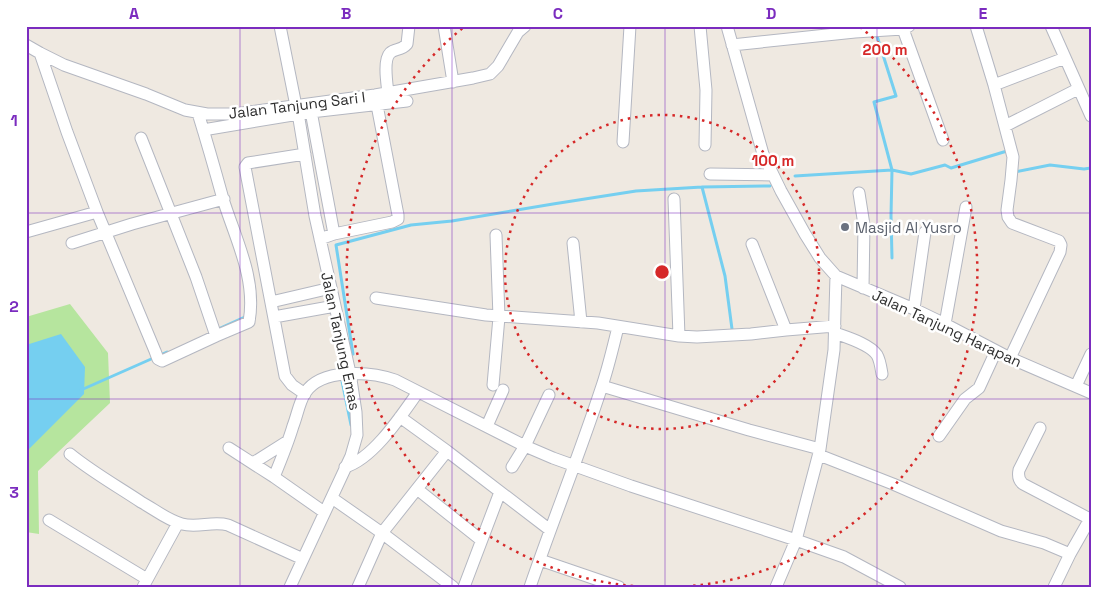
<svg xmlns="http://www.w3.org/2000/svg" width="1117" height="613" font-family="'Space Grotesk',sans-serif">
<rect width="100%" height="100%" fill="#efe9e1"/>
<path fill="#b6e59e" d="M70,304l38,49 2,50 -72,68 1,63 -13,-2v-215z"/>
<path fill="#75cff0" d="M61,334l24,33 -1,27 -58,58v-107z"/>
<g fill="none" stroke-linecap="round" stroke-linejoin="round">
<path stroke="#75cff0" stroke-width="3" d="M877,36l19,60 -22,6 18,68 -1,46 1,42
M1015,172l35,-7 34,4 7,-1
M795,176l97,-6 19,4 34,-9 6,3 56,-17
M702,187l23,89 7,53
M216,330l31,-14
M353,354l-17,-109 75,-20 41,-4 101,-17 83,-13 66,-4 68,-1
M342,381l9,44
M81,390l86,-38"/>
<defs>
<path id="street" d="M280,26l16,80
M444,26l9,56
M700,26l6,64 -1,55
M727,26l36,128 18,37 24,43 15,24 16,18 78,33 31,15 65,34 81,35
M976,26l18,59 19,72 -2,23 -4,30 1,7 4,6 47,18 2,4 -1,7 -50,106
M1051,26l40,90
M903,29l40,111
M26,45l14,8 24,12 82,29 39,16 22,4h28l140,-19 98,-17 17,-4 8,-8 20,-34 7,-6
M732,45l123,-13 48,-3 6,-3
M40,53l27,79 30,80 58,139 3,8 4,2 54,-25 -20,-59 -55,-139
M994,85l71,-27
M388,93c-1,-9 -5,-33 2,-40 5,-5 11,-2 17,-9l2,-18
M310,106l24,128
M198,113c9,29 17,57 25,86 12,39 34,80 26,123l-33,14
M1005,126l73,-37
M203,130l108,-18 96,-11
M623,142l7,-116
M305,154l-57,9 -3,4 40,209 7,9 13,9
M710,174l63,1
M859,193l5,32 -1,63
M674,199l5,137
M26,232l71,-20
M320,239l14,-5 58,-12 6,-3v-4l-21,-110
M72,243l60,-19 92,-25
M573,243l8,79
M752,244l34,86
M376,298l110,17 112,8 81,13 18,1 54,-3 35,-4 49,-4
M271,302l60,-14
M914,309l11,-77
M274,317l61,-11
M945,324l21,-117
M835,333c11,4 35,11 42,22 3,5 4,13 5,19
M493,385l6,-68 -3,-82
M602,386l147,44 71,19
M1076,386l15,-32
M400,417l47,34 103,79
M487,426l16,-36
M1040,428l-21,42c-1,5 -1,10 4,14l67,35
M939,436l26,-37 14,-11 17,-37
M229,448l45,29 50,35
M70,454c22,18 47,32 71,48 13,7 26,18 41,22 15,4 31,-3 46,1l75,34
M819,455l74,29 108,47 43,12 26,11
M253,463l35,-22
M345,467c28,-8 56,-51 73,-75
M512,467l13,-21 24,-51
M274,477c7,-17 14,-34 19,-51 4,-10 6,-23 12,-33 16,-25 65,-22 90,-13l130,66 28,12 78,28 165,54 48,17 56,30
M417,489l64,51
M332,498l50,35 71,54
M49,520l98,59
M540,560l79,27
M143,587l35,-64
M290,587l61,-131 6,-21 -1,-23 -6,-39 -35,-157 -17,-103
M358,587l24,-54 65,-82
M464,587l36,-95
M530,587c23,-67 49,-131 71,-198 7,-20 12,-42 17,-62
M776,587l20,-47 24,-91 14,-99 1,-39 1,-35
M1054,587l16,-33 21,-37"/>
</defs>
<use href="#street" stroke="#b4b7c1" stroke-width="13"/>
<use href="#street" stroke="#fff" stroke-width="11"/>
</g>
<path fill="none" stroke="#7b2cbf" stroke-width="1" stroke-opacity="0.55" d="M240,26v561M452,26v561M665,26v561M877,26v561M26,213h1065M26,399h1065"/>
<g fill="none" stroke="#d62828" stroke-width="2.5" stroke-dasharray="2.5 5">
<circle cx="662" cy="272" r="157"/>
<path d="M648 587A315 315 0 0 1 464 27M860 27A315 315 0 0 1 676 587"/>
</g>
<circle fill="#6b7280" stroke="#fff" stroke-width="2" cx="845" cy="227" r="5"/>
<g text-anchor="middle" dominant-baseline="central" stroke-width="5" stroke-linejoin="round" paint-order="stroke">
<g font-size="15" fill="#2e2e2e" stroke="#fff">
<text transform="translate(297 105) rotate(-7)">Jalan Tanjung Sari I</text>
<text transform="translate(947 328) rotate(25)">Jalan Tanjung Harapan</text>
<text transform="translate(341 341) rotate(78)">Jalan Tanjung Emas</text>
</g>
<g font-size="15" fill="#5b616d" stroke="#fff" text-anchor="start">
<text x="855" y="227">Masjid Al Yusro</text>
</g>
</g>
<circle cx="662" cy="272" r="8" fill="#d62828" stroke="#fff" stroke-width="2.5"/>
<g font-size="15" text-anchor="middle" font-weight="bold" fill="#d62828" stroke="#fff" stroke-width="5" stroke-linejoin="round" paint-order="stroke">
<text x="885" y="55">200 m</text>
<text x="773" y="166">100 m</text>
</g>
<rect width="1117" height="613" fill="none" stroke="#ffffff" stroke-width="55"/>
<rect x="28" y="28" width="1062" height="558" fill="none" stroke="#7b2cbf" stroke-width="2"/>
<g font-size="16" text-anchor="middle" font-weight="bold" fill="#7b2cbf">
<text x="134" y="19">A</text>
<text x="346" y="19">B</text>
<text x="558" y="19">C</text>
<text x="771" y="19">D</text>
<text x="983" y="19">E</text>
<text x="14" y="126">1</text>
<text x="14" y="312">2</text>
<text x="14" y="498">3</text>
</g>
</svg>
